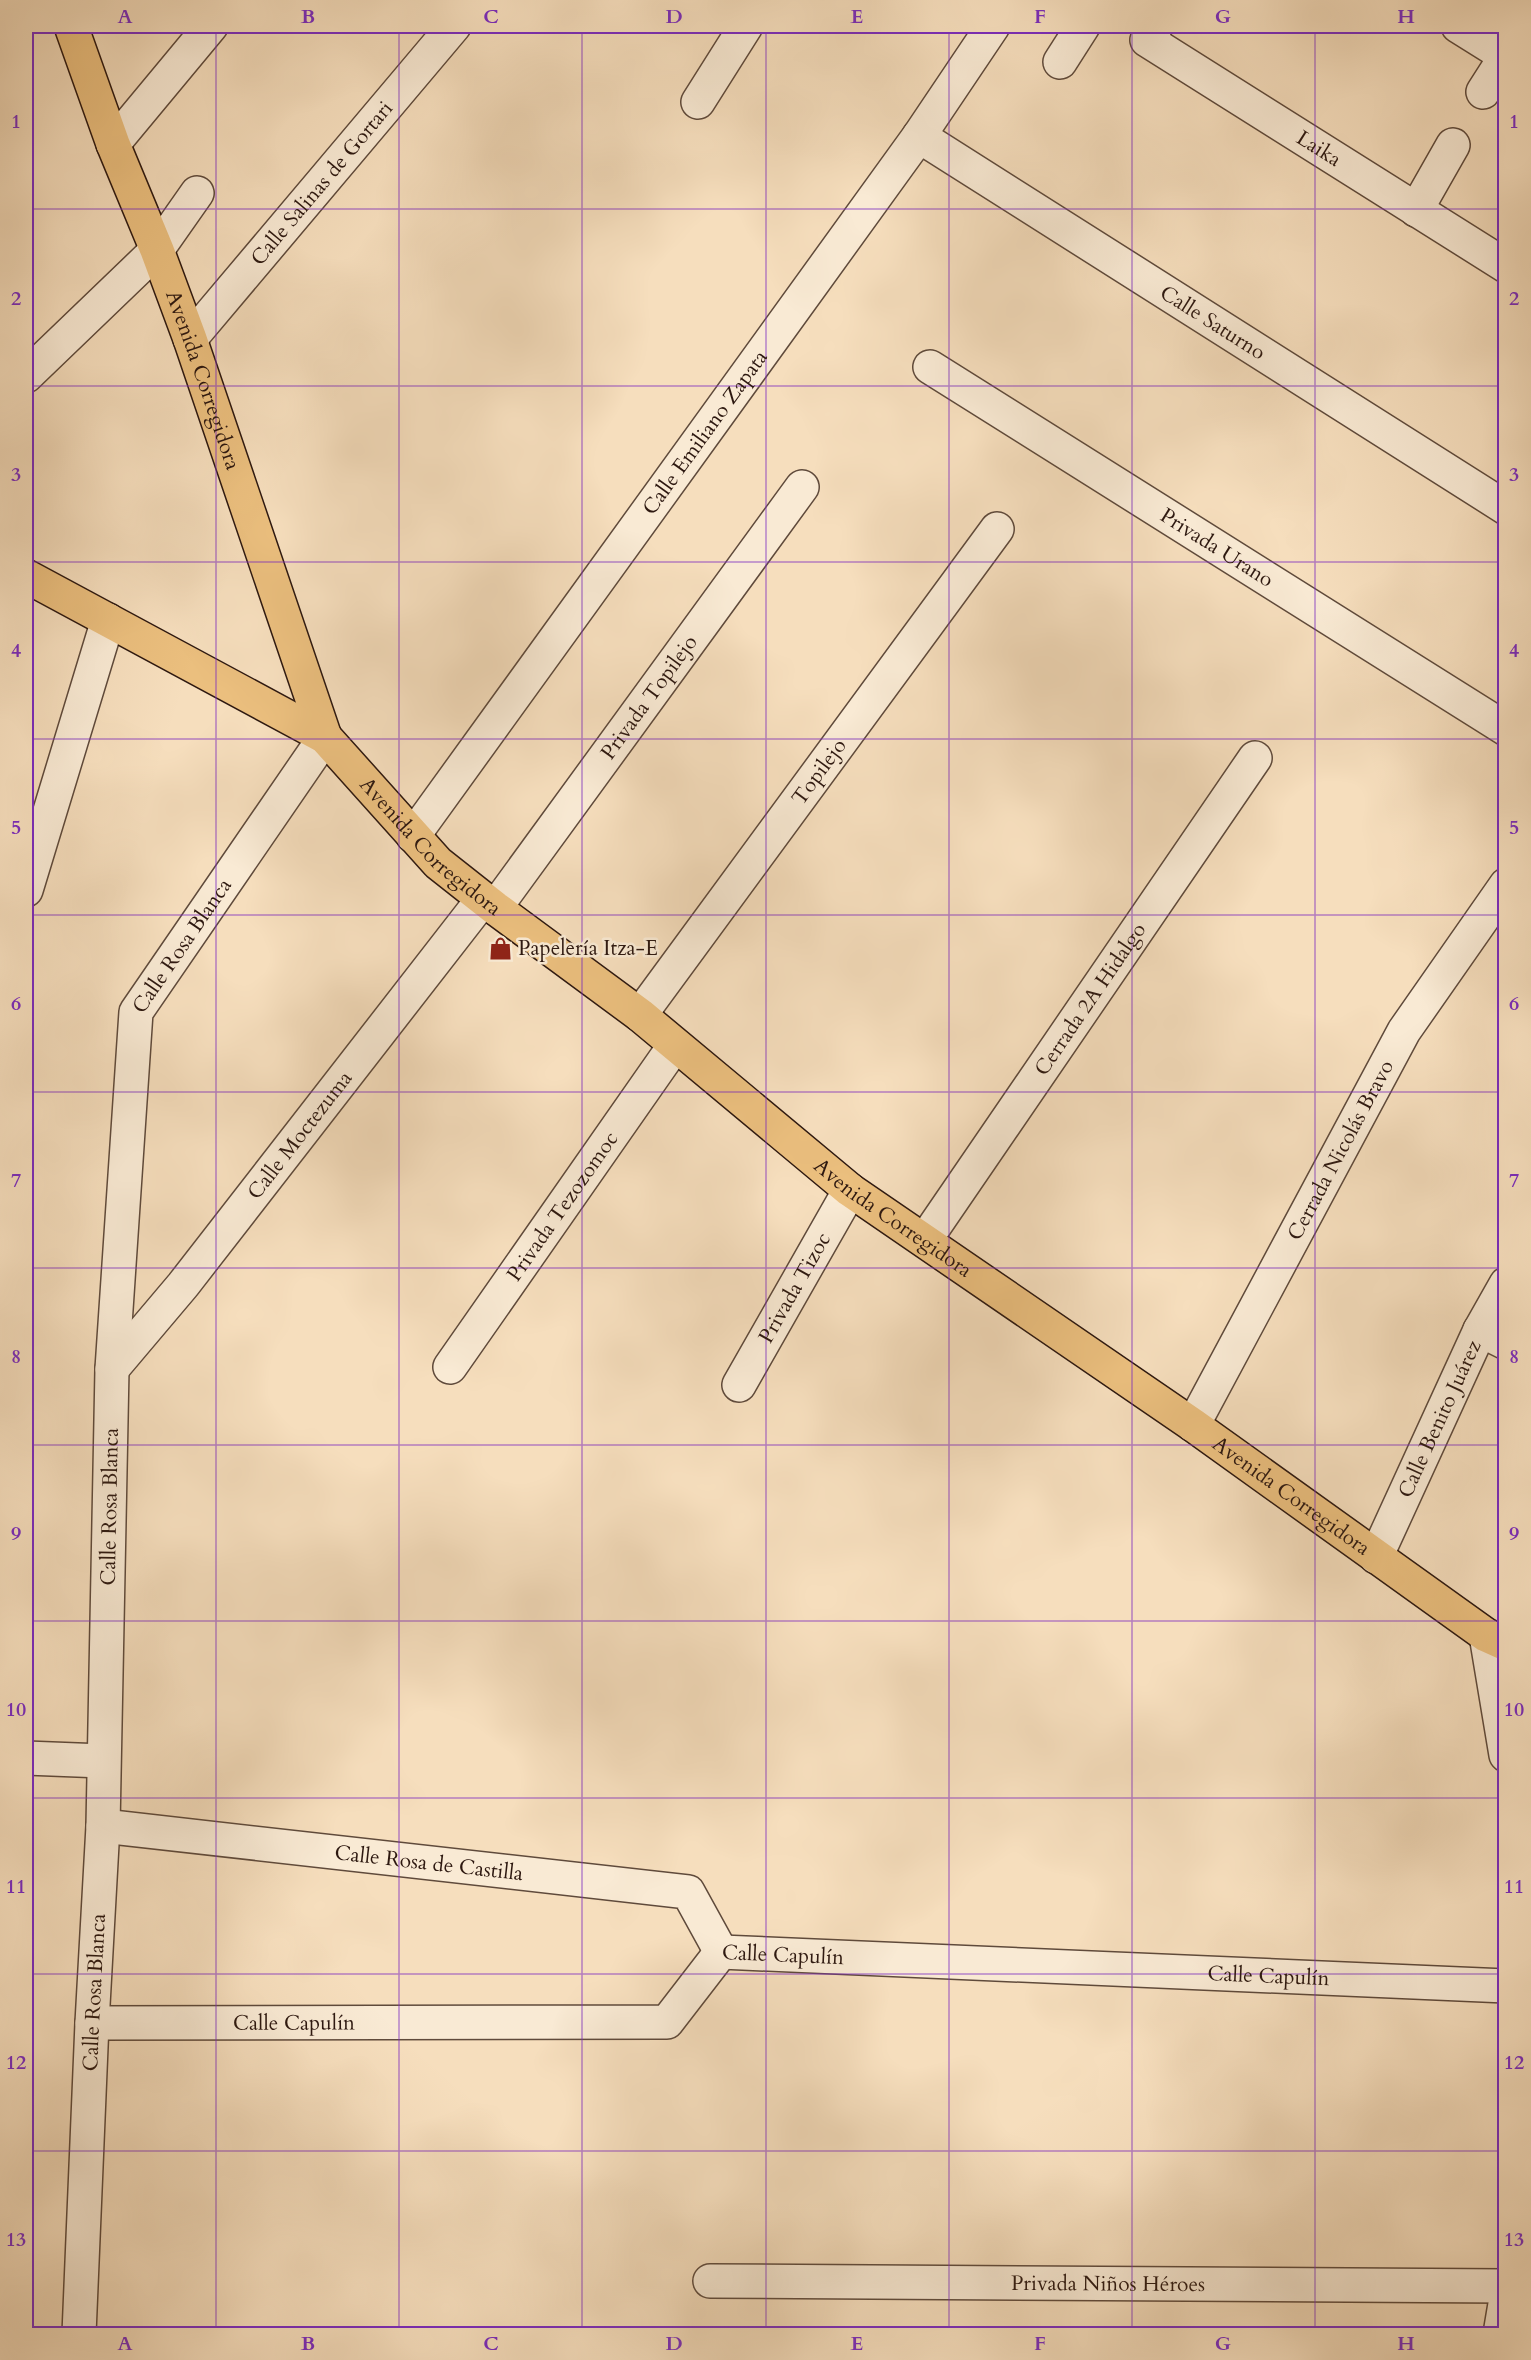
<svg xmlns="http://www.w3.org/2000/svg" width="1531" height="2360" font-family="Cardo,serif">
<rect width="100%" height="100%" fill="#f6debd"/>
<filter id="stains"><feTurbulence type="fractalNoise" baseFrequency=".00333" numOctaves="4"/><feColorMatrix values="0 0 0 0 .2 0 0 0 0 .09 0 0 0 0 .02 0 0 0 .5 -.17"/></filter>
<radialGradient id="worn" r=".72"><stop offset=".6" stop-color="#630" stop-opacity="0"/><stop offset="1" stop-color="#630" stop-opacity=".3"/></radialGradient>
<g fill="none" stroke-linecap="round" stroke-linejoin="round">
<defs>
<g id="minor">
<path id="s1" d="M1156,26l-9,14 359,226"/>
<path d="M1458,26l48,30 -23,36"/>
<path d="M1060,62l23,-36"/>
<path d="M698,102l48,-76"/>
<path id="s2" d="M919,136l587,372"/>
<path d="M113,144l98,-118"/>
<path d="M1416,210l37,-65"/>
<path id="s3" d="M190,339l264,-313"/>
<path id="s4" d="M930,367l576,362"/>
<path d="M26,376l131,-126 40,-57"/>
<path id="s5" d="M413,836l506,-700 74,-110"/>
<path d="M26,890l82,-270"/>
<path id="s6" d="M495,908l307,-421"/>
<path id="s7" d="M640,1015l357,-486"/>
<path id="s8" d="M925,1240l330,-482"/>
<path d="M1480,1330l26,13"/>
<path id="s9" d="M450,1367l225,-322"/>
<path id="s10" d="M112,1369l71,-84 300,-386"/>
<path id="s11" d="M739,1385l111,-195"/>
<path id="s12" d="M1193,1425l211,-394 102,-146"/>
<path id="s13" d="M1376,1557l104,-227 26,-46"/>
<path d="M1486,1635l20,120"/>
<path d="M26,1758l77,3"/>
<path id="s14" d="M103,1826l585,66 33,60"/>
<path id="s15" d="M721,1952l785,34"/>
<path id="s16" d="M92,2023l575,-1 54,-70"/>
<path id="s17" d="M710,2281l796,5"/>
<path id="s18" d="M79,2334l13,-311 11,-197 9,-457 24,-357 189,-275"/>
<path d="M1500,2334l6,-36"/>
</g>
<g id="major">
<path id="s19" d="M71,26l42,118 44,106 33,89 135,398"/>
<path id="s20" d="M26,576l299,161 113,126 57,45 145,107 210,175 343,235 293,210 20,9"/>
</g>
</defs>
<use href="#minor" stroke="#5f4a3b" stroke-width="36"/>
<use href="#major" stroke="#2d1810" stroke-width="36"/>
<use href="#minor" stroke="#f9ead4" stroke-width="33"/>
<use href="#major" stroke="#ebbf7e" stroke-width="33"/>
</g>
<path fill="none" stroke="#7b2cbf" stroke-width="1.5" stroke-opacity="0.55" d="M216,26v2308M399,26v2308M582,26v2308M766,26v2308M949,26v2308M1132,26v2308M1315,26v2308M26,209h1480M26,386h1480M26,562h1480M26,739h1480M26,915h1480M26,1092h1480M26,1268h1480M26,1445h1480M26,1621h1480M26,1798h1480M26,1974h1480M26,2151h1480"/>
<defs>
<symbol id="shop-bare" viewBox="-9 -9 18 18"><path d="M-5-2.5h2.3a2.7 3.5 0 0 1 5.4 0H5L5.5 6h-11ZM-1.5-2.5h3a1.5 2.3 0 0 0-3 0Z" fill="#8f2418" stroke="#f9ead4" stroke-width="2.5" paint-order="stroke"/></symbol>
</defs>
<g fill-rule="evenodd">
<use href="#shop-bare" x="484" y="932" width="33" height="33"/>
</g>
<g text-anchor="middle" dominant-baseline="central" stroke-width="5" stroke-linejoin="round" paint-order="stroke">
<g font-size="21" fill="#2d1810" stroke="#f9ead4">
<text stroke="none"><textPath href="#s1" startOffset="220">Laika</textPath></text>
<text stroke="none"><textPath href="#s3" startOffset="204">Calle Salinas de Gortari</textPath></text>
<text stroke="none"><textPath href="#s2" startOffset="348">Calle Saturno</textPath></text>
<text stroke="none"><textPath href="#s19" startOffset="378">Avenida Corregidora</textPath></text>
<text stroke="none"><textPath href="#s5" startOffset="498">Calle Emiliano Zapata</textPath></text>
<text stroke="none"><textPath href="#s4" startOffset="339">Privada Urano</textPath></text>
<text stroke="none"><textPath href="#s6" startOffset="261">Privada Topilejo</textPath></text>
<text stroke="none"><textPath href="#s7" startOffset="302">Topilejo</textPath></text>
<text stroke="none"><textPath href="#s20" startOffset="492">Avenida Corregidora</textPath></text>
<text stroke="none"><textPath href="#s18" startOffset="1404">Calle Rosa Blanca</textPath></text>
<text stroke="none"><textPath href="#s8" startOffset="292">Cerrada 2A Hidalgo</textPath></text>
<text stroke="none"><textPath href="#s10" startOffset="300">Calle Moctezuma</textPath></text>
<text stroke="none"><textPath href="#s12" startOffset="312">Cerrada Nicolás Bravo</textPath></text>
<text stroke="none"><textPath href="#s9" startOffset="196">Privada Tezozomoc</textPath></text>
<text stroke="none"><textPath href="#s20" startOffset="1086">Avenida Corregidora</textPath></text>
<text stroke="none"><textPath href="#s11" startOffset="112">Privada Tizoc</textPath></text>
<text stroke="none"><textPath href="#s13" startOffset="152">Calle Benito Juárez</textPath></text>
<text stroke="none"><textPath href="#s20" startOffset="1572">Avenida Corregidora</textPath></text>
<text stroke="none"><textPath href="#s18" startOffset="828">Calle Rosa Blanca</textPath></text>
<text stroke="none"><textPath href="#s14" startOffset="328">Calle Rosa de Castilla</textPath></text>
<text stroke="none"><textPath href="#s15" startOffset="62">Calle Capulín</textPath></text>
<text stroke="none"><textPath href="#s15" startOffset="548">Calle Capulín</textPath></text>
<text stroke="none"><textPath href="#s18" startOffset="342">Calle Rosa Blanca</textPath></text>
<text stroke="none"><textPath href="#s16" startOffset="202">Calle Capulín</textPath></text>
<text stroke="none"><textPath href="#s17" startOffset="398">Privada Niños Héroes</textPath></text>
</g>
<g font-size="21" fill="#2d1810" stroke="#f9ead4" text-anchor="start">
<text x="518" y="948">Papelería Itza-E</text>
</g>
</g>
<rect width="1531" height="2360" fill="none" stroke="#f6debd" stroke-width="66"/>
<rect x="33" y="33" width="1465" height="2294" fill="none" stroke="#7b2cbf" stroke-width="2"/>
<g font-size="20" text-anchor="middle" font-weight="bold" fill="#7b2cbf">
<text x="125" y="23">A</text>
<text x="308" y="23">B</text>
<text x="491" y="23">C</text>
<text x="674" y="23">D</text>
<text x="857" y="23">E</text>
<text x="1040" y="23">F</text>
<text x="1223" y="23">G</text>
<text x="1406" y="23">H</text>
<text x="16" y="128">1</text>
<text x="1514" y="128">1</text>
<text x="16" y="305">2</text>
<text x="1514" y="305">2</text>
<text x="16" y="481">3</text>
<text x="1514" y="481">3</text>
<text x="16" y="657">4</text>
<text x="1514" y="657">4</text>
<text x="16" y="834">5</text>
<text x="1514" y="834">5</text>
<text x="16" y="1010">6</text>
<text x="1514" y="1010">6</text>
<text x="16" y="1187">7</text>
<text x="1514" y="1187">7</text>
<text x="16" y="1363">8</text>
<text x="1514" y="1363">8</text>
<text x="16" y="1540">9</text>
<text x="1514" y="1540">9</text>
<text x="16" y="1716">10</text>
<text x="1514" y="1716">10</text>
<text x="16" y="1893">11</text>
<text x="1514" y="1893">11</text>
<text x="16" y="2069">12</text>
<text x="1514" y="2069">12</text>
<text x="16" y="2246">13</text>
<text x="1514" y="2246">13</text>
<text x="125" y="2350">A</text>
<text x="308" y="2350">B</text>
<text x="491" y="2350">C</text>
<text x="674" y="2350">D</text>
<text x="857" y="2350">E</text>
<text x="1040" y="2350">F</text>
<text x="1223" y="2350">G</text>
<text x="1406" y="2350">H</text>
</g>
<rect width="100%" height="100%" filter="url(#stains)"/>
<rect width="100%" height="100%" fill="url(#worn)"/>
</svg>
